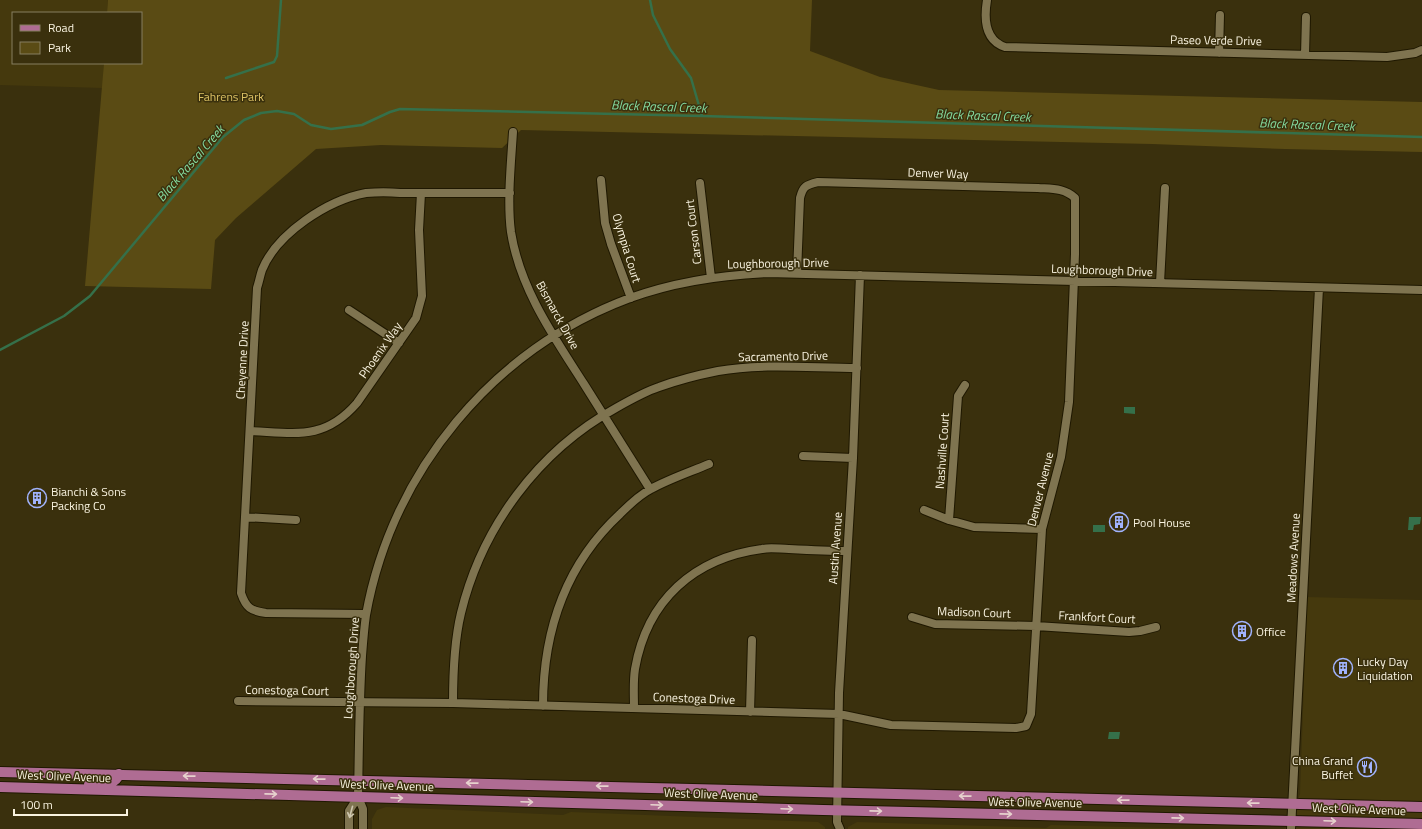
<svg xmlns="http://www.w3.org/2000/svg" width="1422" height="829" font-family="'Titillium Web',sans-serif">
<rect width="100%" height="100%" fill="#3a300d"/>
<path fill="#45390d" d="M0,0h108l-1,13h-94v50h91l-1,25 -103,-3z
M1307,597l115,3v229h-137l15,-35z
M386,807l177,8 8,-3 247,10 7,5v2h-453v-10l5,-9z
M857,822l189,6 5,-3 148,4h-351v-2z"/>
<path fill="#5a4b14" d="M108,0h704l-2,51 70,26 59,13 483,12v50l-137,-3 -133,-5 -631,-14 -19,18 -121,-3 -65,4 -80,69 -21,22 -4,49 -126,-3 19,-223h37v-50h-34z"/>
<path fill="#35704a" d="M1124,407h11v7l-11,-1z
M1409,517h12l-1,7 -6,1 -1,5h-5z
M1093,525h12v7h-12z
M1109,732h11l-1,7h-11z"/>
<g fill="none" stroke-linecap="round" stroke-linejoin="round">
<path stroke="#35704a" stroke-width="2.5" d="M650,0l3,15 17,34 21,29 11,38
M226,78l48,-16 3,-6 4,-56
M0,350l64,-34 26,-20 133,-159 21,-17 17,-7 16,-2 17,3 17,11 20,4 31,-4 28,-13 10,-3 302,7 720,21"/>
<defs>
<path id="minor" d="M987,0c-3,18 -3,40 18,47l382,10 28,-4 7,-3
M1219,53l1,-38
M1305,55l1,-38
M513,132c-2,31 -6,70 -2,100 9,57 43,105 73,152 22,35 44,70 66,105
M601,180l4,43 6,21 20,54
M700,183l11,95
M1160,283l5,-95
M349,310l50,33
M250,431c45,2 74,10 107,-28l59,-85 6,-22 -3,-66 2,-37
M803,456l50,2
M924,510l25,10 25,7 68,2
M245,517l51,3
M949,520l9,-124 7,-11
M366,614l-100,-1c-15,-2 -20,-5 -25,-20l16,-305c2,-6 3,-12 5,-18 15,-37 66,-70 104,-77 12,-1 23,-1 34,0h110
M912,617l23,7 101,2 93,6 11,-1 16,-4
M238,701l215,2 386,11 52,11 125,3 10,-2 5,-12 11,-185 19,-72 8,-55 6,-148v-56c-11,-10 -23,-9 -37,-10l-220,-6c-12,3 -15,4 -18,16l-3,75
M453,703c0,-30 1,-61 8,-90 21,-86 77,-162 155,-205 14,-8 28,-16 43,-21 19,-7 39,-12 59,-16 45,-8 93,-3 139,-3
M543,706c0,-74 22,-141 77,-192 9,-9 19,-19 31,-25 18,-10 39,-17 58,-25
M634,708c0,-13 -1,-26 1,-39 12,-69 59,-111 127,-120 9,-2 18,0 27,0 19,1 39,2 58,2
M750,712l2,-72
M349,829v-18l9,-14
M363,829v-20l-5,-12c1,-47 1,-94 4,-141 1,-13 2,-27 4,-41 26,-144 127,-266 264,-317 44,-16 91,-23 138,-25l654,17
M840,829l-3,-7 2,-129 14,-235 7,-183
M1291,829l28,-541"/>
<path id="major" d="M0,772l1422,35
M89,783c11,0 26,4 30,-9
M0,787l823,23 599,14"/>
</defs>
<use href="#minor" stroke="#1f1801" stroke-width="10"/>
<use href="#major" stroke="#1f1801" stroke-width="12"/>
<use href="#minor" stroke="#7f7450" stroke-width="8"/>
<use href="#major" stroke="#af6c93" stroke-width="10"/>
</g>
<defs><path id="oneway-shaft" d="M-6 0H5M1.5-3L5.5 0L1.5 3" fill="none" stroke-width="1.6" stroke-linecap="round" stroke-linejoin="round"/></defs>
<g stroke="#e6d1cd">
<use href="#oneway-shaft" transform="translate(189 776) rotate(-179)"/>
<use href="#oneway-shaft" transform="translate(319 779) rotate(-179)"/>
<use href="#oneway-shaft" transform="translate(472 783) rotate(-179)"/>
<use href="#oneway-shaft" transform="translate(602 786) rotate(-179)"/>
<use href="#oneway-shaft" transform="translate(271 794) rotate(1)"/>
<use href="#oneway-shaft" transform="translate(965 796) rotate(-179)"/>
<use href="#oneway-shaft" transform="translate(397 798) rotate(2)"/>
<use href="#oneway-shaft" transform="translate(1123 800) rotate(-179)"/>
<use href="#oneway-shaft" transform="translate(527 802) rotate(2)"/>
<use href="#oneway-shaft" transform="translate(1253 803) rotate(-179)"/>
<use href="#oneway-shaft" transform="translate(657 805) rotate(2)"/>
<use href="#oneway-shaft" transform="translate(787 809) rotate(2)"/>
<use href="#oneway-shaft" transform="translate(876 811) rotate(1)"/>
<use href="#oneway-shaft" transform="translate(1006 814) rotate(1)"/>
<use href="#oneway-shaft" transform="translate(1178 818) rotate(1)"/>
<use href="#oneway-shaft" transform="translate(1330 821) rotate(2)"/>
</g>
<use stroke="#cec7ae" href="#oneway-shaft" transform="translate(351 812) rotate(105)"/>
<defs>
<symbol id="building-ring" viewBox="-11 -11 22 22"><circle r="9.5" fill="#3a300d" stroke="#a1b3fd" stroke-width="1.5"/><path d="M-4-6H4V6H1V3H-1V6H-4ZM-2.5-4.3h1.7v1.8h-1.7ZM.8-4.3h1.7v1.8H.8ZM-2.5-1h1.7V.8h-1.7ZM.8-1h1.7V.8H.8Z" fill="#a1b3fd"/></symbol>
<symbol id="restaurant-ring" viewBox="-11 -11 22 22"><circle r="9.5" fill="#3a300d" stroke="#a1b3fd" stroke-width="1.5"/><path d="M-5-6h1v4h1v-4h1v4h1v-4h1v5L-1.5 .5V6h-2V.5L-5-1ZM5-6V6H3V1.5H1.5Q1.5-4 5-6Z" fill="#a1b3fd"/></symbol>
</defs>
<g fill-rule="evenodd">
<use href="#building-ring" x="26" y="487" width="22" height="22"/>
<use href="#building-ring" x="1108" y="511" width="22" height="22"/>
<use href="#building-ring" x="1231" y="620" width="22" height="22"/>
<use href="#building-ring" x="1332" y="657" width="22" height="22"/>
<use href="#restaurant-ring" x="1356" y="756" width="22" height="22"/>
</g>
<g text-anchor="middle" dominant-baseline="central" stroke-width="3" stroke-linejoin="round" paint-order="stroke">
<g font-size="12" fill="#f9f3e0" stroke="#3a300d">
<text transform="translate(1216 40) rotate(1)">Paseo Verde Drive</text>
<text transform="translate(938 173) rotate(2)">Denver Way</text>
<text transform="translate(693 232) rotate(-97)">Carson Court</text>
<text transform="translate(627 248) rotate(73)">Olympia Court</text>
<text transform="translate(778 263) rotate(-1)">Loughborough Drive</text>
<text transform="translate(1102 270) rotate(2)">Loughborough Drive</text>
<text transform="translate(558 315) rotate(61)">Bismarck Drive</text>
<text transform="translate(380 350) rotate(-55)">Phoenix Way</text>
<text transform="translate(783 356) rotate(-1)">Sacramento Drive</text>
<text transform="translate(242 360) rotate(-87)">Cheyenne Drive</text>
<text transform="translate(942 451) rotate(-86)">Nashville Court</text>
<text transform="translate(1040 489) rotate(-76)">Denver Avenue</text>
<text transform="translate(835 548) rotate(-86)">Austin Avenue</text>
<text transform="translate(1293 558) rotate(-87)">Meadows Avenue</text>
<text transform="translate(974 612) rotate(2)">Madison Court</text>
<text transform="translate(1097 617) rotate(3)">Frankfort Court</text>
<text transform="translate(351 668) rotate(-86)">Loughborough Drive</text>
<text transform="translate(287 690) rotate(1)">Conestoga Court</text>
<text transform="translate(694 698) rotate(2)">Conestoga Drive</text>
<text transform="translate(64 776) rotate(2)">West Olive Avenue</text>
<text transform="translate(387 785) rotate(2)">West Olive Avenue</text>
<text transform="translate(711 794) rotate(2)">West Olive Avenue</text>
<text transform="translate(1035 802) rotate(1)">West Olive Avenue</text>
<text transform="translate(1359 809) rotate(2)">West Olive Avenue</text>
</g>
<g font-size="12" fill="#dec365" stroke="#3a300d">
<text x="231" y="96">Fahrens Park</text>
</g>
<g font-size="12" fill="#f9f3e0" stroke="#3a300d" text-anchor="start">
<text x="51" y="491">Bianchi &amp; Sons<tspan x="51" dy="14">Packing Co</tspan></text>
<text x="1133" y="522">Pool House</text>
<text x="1256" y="631">Office</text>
<text x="1357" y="661">Lucky Day<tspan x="1357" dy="14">Liquidation</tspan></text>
<text x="1353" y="760" text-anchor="end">China Grand<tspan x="1353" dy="14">Buffet</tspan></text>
</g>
<g font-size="13" font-style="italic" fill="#84da9f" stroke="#3a300d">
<text transform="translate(659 106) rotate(2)">Black Rascal Creek</text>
<text transform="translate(983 115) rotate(2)">Black Rascal Creek</text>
<text transform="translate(1307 124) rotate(2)">Black Rascal Creek</text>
<text transform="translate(190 163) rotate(-49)">Black Rascal Creek</text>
</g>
</g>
<rect x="12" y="12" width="130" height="52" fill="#3a300d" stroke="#867e61"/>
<rect x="20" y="25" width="20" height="6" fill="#af6c93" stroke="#867e61"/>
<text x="48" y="32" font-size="12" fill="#f9f3e0">Road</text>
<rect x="20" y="42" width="20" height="12" fill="#5a4b14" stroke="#867e61"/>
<text x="48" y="52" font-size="12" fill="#f9f3e0">Park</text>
<path d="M14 809v6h113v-6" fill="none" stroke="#f9f3e0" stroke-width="2"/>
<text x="20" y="809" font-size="12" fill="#f9f3e0" stroke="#3a300d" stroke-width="3" paint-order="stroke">100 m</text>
</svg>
